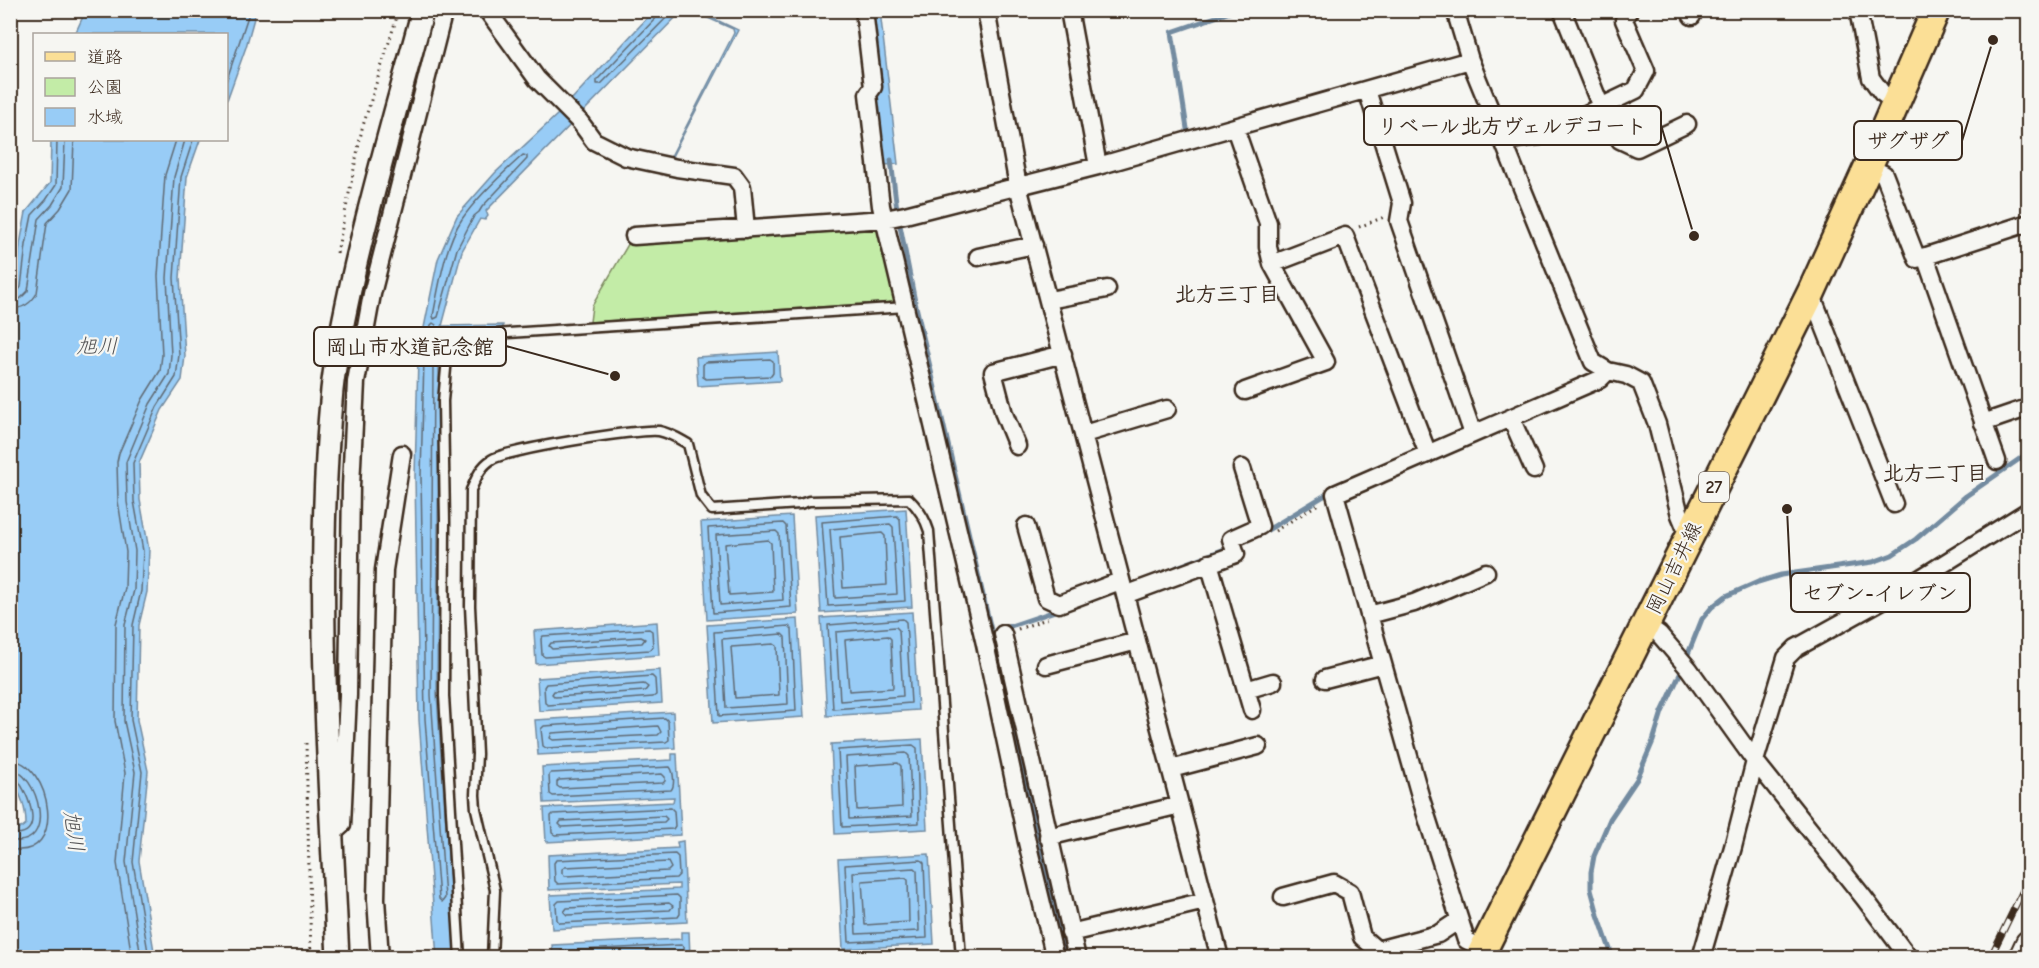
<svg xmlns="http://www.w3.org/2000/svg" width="2039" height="968" font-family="'Comic Neue','Klee One',sans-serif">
<rect width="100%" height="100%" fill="#f6f6f2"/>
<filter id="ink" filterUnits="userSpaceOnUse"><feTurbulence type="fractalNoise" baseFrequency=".0167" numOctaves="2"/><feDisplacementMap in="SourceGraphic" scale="12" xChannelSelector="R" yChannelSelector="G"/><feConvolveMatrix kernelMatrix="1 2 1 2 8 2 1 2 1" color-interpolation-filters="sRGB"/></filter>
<g filter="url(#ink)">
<path fill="#c3eca7" stroke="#7f8b62" stroke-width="1.5" d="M877,227l4,4 14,71 -305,20 2,-16 38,-65z"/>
<path fill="#98ccf6" stroke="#738ba0" stroke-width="1.5" d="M86,10h170v1l-10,36 -19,53 -1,-66h-151z
M653,10l29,1 -196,200 2,5 -3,4 -5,-1 -18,32 -20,75 61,-1v4l-60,5 -4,29 -2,332 18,262 -18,1 -18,-238 -4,-244 3,-119 20,-98 19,-43 38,-43 63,-59 91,-98 -2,-5z
M692,11h6l40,19 -69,132h-1l66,-129 -1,-4z
M868,11h12l18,153 -13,1 -10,-74z
M51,140h149l-13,37 -7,101 5,78 -3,24 -20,30 -23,53 1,37 9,50 -2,42 -8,33 -2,95 11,51 -9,90 16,96h-144v-130l10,1 5,-4c0,-15 -5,-30 -14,-42l-2,1v-497h6l4,-42 6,-32 24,-29z
M778,352l2,29 -82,5 -2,-29z
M906,509l6,98 -91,6 -6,-98z
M792,516l6,98 -91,6 -6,-98z
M912,612l6,98 -91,6 -6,-98z
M798,619l6,98 -91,6 -6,-98z
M657,622l2,33 -123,9 -2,-33z
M660,670l2,33 -123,8 -2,-33z
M673,712l2,36 -137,7 -3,-35z
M922,739l5,90 -92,5 -4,-90z
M672,754h5l4,81 -135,7 -2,-34 129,-6 1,-5 -130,6 -2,-36 130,-7z
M683,841l4,81 -135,7 -2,-34 129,-6v-5l-130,6 -1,-35 130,-7 -1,-6z
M929,854l5,90 -91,5 -5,-90z
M681,932h8l1,25h-137l-1,-12 129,-6z"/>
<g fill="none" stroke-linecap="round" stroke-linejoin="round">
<path stroke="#606b74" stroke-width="1.5" d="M654,10v10l-57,60v4h4l73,-74
M226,82l24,-72
M523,155l4,1v3l-45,48 -3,5 -5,4 -17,33 -19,68 -4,2 -1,-3c6,-30 12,-72 29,-97 14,-21 42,-47 61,-64z
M10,292l8,-1 3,-4 5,-42 6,-30 14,-15 10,-15 1,-45
M10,300l10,-1 8,-8 11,-72 13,-14 11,-18 2,-47
M10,309c13,0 21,-5 27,-16l10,-70 13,-14 12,-20 2,-49
M433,323l3,2 2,6 -5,33 -2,331 14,203 -3,4 -3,-3 -14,-180 -4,-243 3,-118 7,-33z
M770,359l3,2v12l-2,3 -65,3 -3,-2v-12l2,-3z
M897,516l3,3 5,82 -77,5 -6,-84z
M783,523l3,3 5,81 -78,6 -5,-85z
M890,524l3,3 4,67 -62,4 -5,-69z
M776,531l3,3 4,66 -63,5 -4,-70z
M882,533l3,3 2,49 -44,3 -3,-51z
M768,540l3,3 2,49 -44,3 -4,-51z
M903,619l3,3 5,81 -78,6 -5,-84z
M789,626l3,3 4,82 -77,5 -5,-84z
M896,627l3,3 4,66 -63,5 -4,-69z
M649,629l3,2 1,16 -3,3 -105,7 -3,-2 -1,-16 2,-3z
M782,634l3,3 3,67 -62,4 -4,-69z
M888,636l3,3 2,49 -44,3 -4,-51z
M641,637l4,2 -3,4 -90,6 -3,-3 2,-3z
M774,644l3,2 2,49 -44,3 -4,-51z
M652,676l3,3 1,16 -3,2 -105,8 -3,-2 -1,-16 2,-3z
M644,684l4,3 -3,4 -90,6 -3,-3 2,-3z
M665,718l3,3 1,19 -3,2 -120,6 -3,-2 -2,-17 3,-3z
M658,726l3,6 -3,3 -105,5 -3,-2 2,-5z
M913,745l4,3 2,75 -77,4 -4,-77z
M906,753l3,3 3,60 -63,3 -3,-62z
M10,760c41,1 59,101 0,89
M898,763l3,3 1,41 -45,3 -2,-44z
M670,767c4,5 5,19 1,23l-118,6 -3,-2 -1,-19 2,-2z
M10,769c28,2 49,81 0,71
M662,774l3,3v4l-2,2 -103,5 -3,-2v-4l2,-2z
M10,777l6,1c13,15 31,62 -6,55
M671,808l3,3 1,15 -2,3 -118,6 -3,-2 -1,-17 2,-2z
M664,816l3,3 -3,3 -102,5 -3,-3 2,-3z
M675,854l3,3 1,18 -3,3 -118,6 -3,-3 -1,-18 2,-3z
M921,860l3,3 3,75 -78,4 -4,-77z
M668,862l3,6 -3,3 -103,5 -3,-3v-4l3,-2z
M914,868l3,3 2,60 -63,3 -3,-62z
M905,878l3,2 1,42 -44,3 -3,-44z
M677,895l3,3v16l-2,3 -118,6 -3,-3 -1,-16 3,-3z
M669,903l4,3 -3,4 -103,5 -3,-3 3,-4z
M132,958l-15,-95 8,-90 -10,-52 1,-97 9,-36 1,-36 -8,-51 -1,-39 2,-9 23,-53 18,-29 2,-16 -4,-79 7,-101 11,-35
M141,958l-15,-96 9,-90 -11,-51 1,-96 9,-35 1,-39 -8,-49 -1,-40 24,-58 19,-30 2,-19 -4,-77 7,-101 11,-37
M149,958l-16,-96 9,-90 -11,-52 2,-95 8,-34 2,-40 -9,-50 -1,-38 24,-56 19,-30 3,-22 -5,-77 7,-101 12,-37
M559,958v-5l2,-2 120,-6 3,2 1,11
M574,958l100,-5 3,5"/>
<path stroke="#738ba0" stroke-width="5" d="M1186,136l2,-1 -16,-103 64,-22
M891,160l6,50 18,92 152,656
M1261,534l71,-43
M1177,567l53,-20
M1002,629l59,-20
M1613,958l-15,-43 -7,-26v-17l3,-16 16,-37 27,-40 16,-38 9,-29 18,-38 22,-55 10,-12 14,-11 32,-14 23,-7 92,-13 19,-7 24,-16 50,-43 62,-43"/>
<defs>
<path id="service" d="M460,958l-16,-262 1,-174 -2,-121 6,-64 457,-30
M492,958l3,-68 -19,-81 -1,-14 2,-41 -7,-148 1,-116c5,-11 9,-23 20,-30 13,-10 150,-32 168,-29 11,2 20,8 29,13l13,52 11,14 88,-6 9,-3 100,-2c10,10 16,19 20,32l32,427"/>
<path id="minor" d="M487,10l50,69 43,43 14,19 32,16 51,11 57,8 8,11 4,42
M864,10l9,77 -5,7 13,112 104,438 42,198 28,116
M986,10l32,176 202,772
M1069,10l29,156
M1455,10l15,50 123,302 15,9 18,4 15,8 16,41 23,91 5,12 5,6
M1562,10l39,97 19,33 17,8 50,-24
M1689,10l3,6
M1858,10l13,68 11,15 14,10
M1367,90l35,113 -3,18 74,213
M1235,128l33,95v24l4,17 54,98 -81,29
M1502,141l38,-5 96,-46 10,-19 -22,-51 5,-10
M1868,167l16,7 33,85 111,-36
M634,236l251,-17 20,-4 193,-49 372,-106
M1925,256l72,205
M978,257l56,-12
M1272,264l73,-28 83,218
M1811,293l83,211
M1049,300l58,-11
M1511,418l23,52
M1983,423l38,-13
M1084,434l83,-25
M1017,446l-13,-32 -11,-42 70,-18
M1026,526l20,72 13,6 61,-23
M1209,563l43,147
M1125,595l111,-41 -5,-15 29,-13 -18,-58
M1369,615l45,-12 72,-31
M1646,625l13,9 30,35 66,92 109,137 45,60
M1003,634l74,324
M1046,665l91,-24
M1325,679l58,-15
M1246,690l27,-8
M1171,769l87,-23
M332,834l10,-9 6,-130 3,-209 5,-104 16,-88 72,-284
M1048,837l132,-32
M1283,897l51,-14 16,9 12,45 15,13 61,-16 21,-14
M1070,933l135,-32
M1483,949l-17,-9 -45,-141 -86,-305 265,-115 8,-8
M380,958l-4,-59 8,-329 18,-116
M1701,958l32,-111 22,-86 31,-103 10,-10 112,-62 120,-75"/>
<path id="tertiary" d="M338,958c-9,-190 -24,-379 -6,-568 4,-38 13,-77 21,-114 20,-89 46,-177 70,-266"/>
<path id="secondary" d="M2021,958l7,-15"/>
<path id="primary" d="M1479,958l332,-665 57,-126 68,-157"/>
</defs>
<use href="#service" stroke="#3b2a1e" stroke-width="13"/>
<use href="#minor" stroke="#3b2a1e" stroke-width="21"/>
<use href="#tertiary" stroke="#3b2a1e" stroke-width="26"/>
<use href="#secondary" stroke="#3b2a1e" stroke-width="28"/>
<use href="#primary" stroke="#3b2a1e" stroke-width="32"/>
<path stroke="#3b2a1e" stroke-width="3" stroke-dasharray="1.5 4.5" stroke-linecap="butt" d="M1359,227l25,-10
M337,253l25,-124 37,-119
M1275,531l45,-28
M1018,629l31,-11
M306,743l5,215"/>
<use href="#service" stroke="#f6f6f2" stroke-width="8"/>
<use href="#minor" stroke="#f6f6f2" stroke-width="16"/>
<use href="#tertiary" stroke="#f6f6f2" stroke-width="21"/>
<use href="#secondary" stroke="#f6f6f2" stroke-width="24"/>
<use href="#primary" stroke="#fbdf96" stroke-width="27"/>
<defs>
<path id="rail" d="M1990,958l38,-78"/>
</defs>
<use href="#rail" stroke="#3b2a1e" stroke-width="7"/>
<use href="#rail" stroke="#f6f6f2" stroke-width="4.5" stroke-dasharray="14" stroke-linecap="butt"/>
</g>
</g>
<g text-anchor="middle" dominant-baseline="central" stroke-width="4.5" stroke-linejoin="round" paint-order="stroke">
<rect fill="#f6f6f2" stroke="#73675e" stroke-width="1.5" x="1699" y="472" width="30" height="30" rx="4.5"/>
<g font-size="18" font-weight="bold" fill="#3b2a1e">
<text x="1714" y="487">27</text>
</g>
<g font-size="20" fill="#3b2a1e" stroke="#f6f6f2">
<text transform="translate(1674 568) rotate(-64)">岡山吉井線</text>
</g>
<g font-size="21" font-weight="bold" fill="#3b2a1e" stroke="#f6f6f2">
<text x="1227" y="294">北方三丁目</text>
<text x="1935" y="473">北方二丁目</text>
</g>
<g font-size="21" font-style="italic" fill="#525254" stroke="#f6f6f2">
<text x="97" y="346">旭川</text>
<text transform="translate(74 831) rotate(82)">旭川</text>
</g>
</g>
<path fill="none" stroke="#3b2a1e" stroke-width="2" d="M1694 236L1661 125M1993 40L1962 141M615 376L506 346M1787 509L1791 593"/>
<g fill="#3b2a1e" stroke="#f6f6f2" stroke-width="2">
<circle cx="1694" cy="236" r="6"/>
<circle cx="1993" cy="40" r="6"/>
<circle cx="615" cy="376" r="6"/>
<circle cx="1787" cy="509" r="6"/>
</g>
<g fill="#f6f6f2" stroke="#3b2a1e" stroke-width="2">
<rect x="1364" y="106" width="297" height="39" rx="6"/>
<rect x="1854" y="121" width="108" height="39" rx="6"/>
<rect x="314" y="327" width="192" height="39" rx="6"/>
<rect x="1791" y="573" width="179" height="39" rx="6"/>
</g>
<g font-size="21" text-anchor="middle" font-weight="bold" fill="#3b2a1e">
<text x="1512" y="133">リベール北方ヴェルデコート</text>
<text x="1908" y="148">ザグザグ</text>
<text x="410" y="354">岡山市水道記念館</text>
<text x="1880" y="600">セブン-イレブン</text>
</g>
<rect width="2039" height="968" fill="none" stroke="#f6f6f2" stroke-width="36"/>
<rect x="18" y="18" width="2003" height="932" fill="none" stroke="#3b2a1e" stroke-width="2" filter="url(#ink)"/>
<rect x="33" y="33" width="195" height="108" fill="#f6f6f2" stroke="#aba49d" stroke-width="1.5"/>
<rect x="45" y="52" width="30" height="9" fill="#fbdf96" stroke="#aba49d" stroke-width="1.5"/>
<text x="87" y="63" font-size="18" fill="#3b2a1e">道路</text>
<rect x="45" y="78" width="30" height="18" fill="#c3eca7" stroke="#aba49d" stroke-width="1.5"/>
<text x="87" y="93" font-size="18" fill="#3b2a1e">公園</text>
<rect x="45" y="108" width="30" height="18" fill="#98ccf6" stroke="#aba49d" stroke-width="1.5"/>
<text x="87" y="123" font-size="18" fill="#3b2a1e">水域</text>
</svg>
